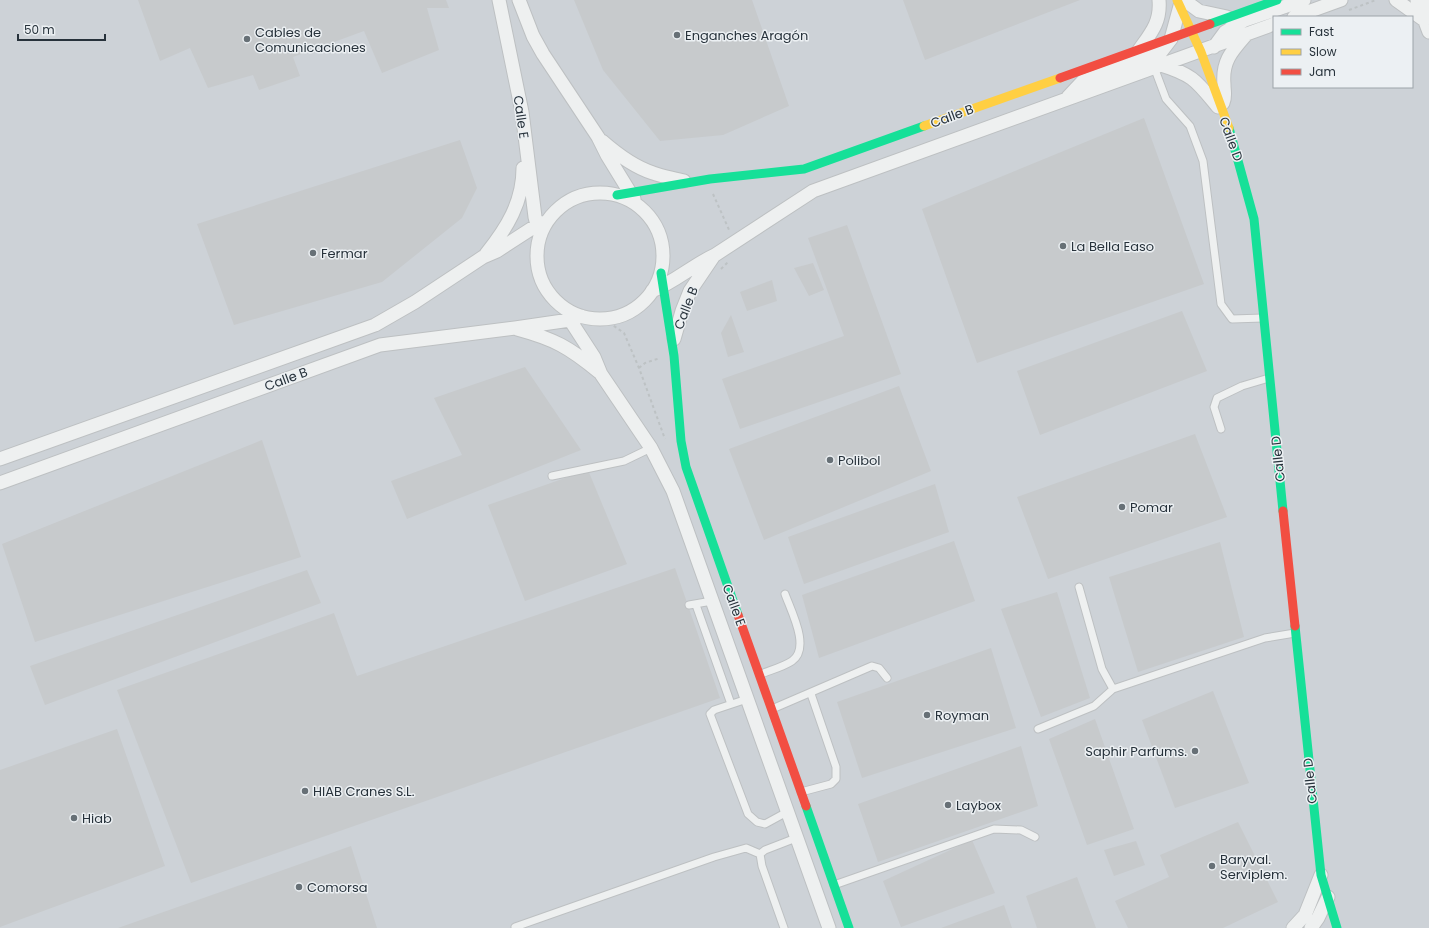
<svg xmlns="http://www.w3.org/2000/svg" width="1429" height="928" font-family="Poppins,sans-serif">
<rect width="100%" height="100%" fill="#dfe2e4"/>
<path fill="#cdd2d7" fill-rule="evenodd" d="M0,0h1429v928h-1429zM1274,17h138v70h-138z"/>
<path fill="#c7cacc" d="M138,0h308l3,8h-22l12,42 -57,23 -18,-42 -71,26 7,19 -41,14 -6,-15 -45,13 -18,-40 -30,13z
M574,0h178l37,106 -66,29 -63,6 -57,-71z
M903,0h177l-155,60z
M1144,118l60,166 -227,79 -55,-154z
M460,140l17,48 -15,30 -80,64 -148,43 -37,-101z
M847,225l54,149 -161,55 -18,-50 122,-43 -36,-98z
M813,263l11,27 -15,6 -15,-28z
M772,280l5,21 -30,10 -7,-19z
M1182,311l25,60 -167,64 -23,-64z
M731,315l13,37 -16,5 -7,-24z
M525,367l56,83 -174,69 -16,-38 71,-26 -28,-57z
M899,386l32,85 -167,69 -35,-91z
M1195,434l32,83 -179,62 -31,-82z
M262,440l39,117 -266,85 -33,-98z
M588,470l39,94 -102,37 -37,-96z
M935,484l14,48 -145,52 -16,-47z
M954,541l21,60 -156,57 -17,-63z
M1220,542l24,95 -106,35 -29,-95z
M675,568l45,130 -529,185 -74,-193 217,-77 23,63z
M307,570l14,33 -276,102 -15,-39z
M1057,592l33,106 -49,19 -40,-108z
M991,648l25,80 -154,50 -25,-76z
M1213,691l36,92 -74,25 -33,-88z
M1095,719l39,110 -47,16 -38,-106z
M117,729l48,137 -165,61v-157z
M1021,746l17,60 -160,56 -20,-58z
M1238,822l40,80 -55,26h-95l-13,-27 54,-24 -9,-22z
M972,840l23,53 -94,34 -18,-46z
M1136,841l9,24 -31,11 -10,-26z
M351,846l26,82h-259z
M1077,877l19,51h-59l-11,-32z
M1004,905l8,23h-71z"/>
<g fill="none" stroke-linecap="round" stroke-linejoin="round">
<defs>
<path id="lane" d="M1154,67l12,32 24,27 13,35 18,143 11,15 31,-1
M1221,429l-7,-22 3,-9 25,-12 27,-8
M552,476l72,-15 27,-13
M1079,587l23,82 11,20 152,-51 30,-5
M689,605l23,-4
M696,605l35,99
M761,674c10,-4 22,-7 31,-13 19,-13 -1,-50 -7,-67
M747,699l-33,11 -4,4 38,100 9,8 8,2 22,-12
M772,709l100,-43 7,2 8,10
M1038,729l56,-23 19,-17
M801,792l30,-8 5,-5v-12l-25,-73
M760,854l2,12 22,62
M760,854l5,-4 31,-12
M834,885l160,-56 27,1 14,7
M515,927l199,-70 32,-9 14,6"/>
<path id="street" d="M499,0l23,112 13,105 4,15
M519,0l14,36 10,18 55,83 9,18 27,44
M1184,0l15,11 28,6
M1396,0l28,20 5,-20
M1417,0l12,32
M1294,17l47,-17
M1214,47l11,-15 20,-12 59,-20
M1139,50c12,-17 22,-28 20,-50
M1161,65c33,10 36,17 57,42
M1068,97l15,-16 78,-29 10,-13 9,-33
M1223,103c3,-7 1,-11 1,-19 -2,-22 7,-32 21,-48
M602,141c16,14 32,26 51,32 10,4 21,5 31,8
M537 256a63 63 0 1 1 126 0a63 63 0 1 1-126 0Z
M486,254c21,-26 37,-52 37,-86
M652,291c23,-9 41,-26 63,-36l98,-64 461,-167
M567,310l3,10 24,37 7,17 50,74 22,43 156,437
M517,329c37,10 52,18 82,43
M674,339l8,-28 8,-20 23,-34
M0,459l375,-134 40,-23 68,-45 14,-6 40,-26 9,-3
M0,483l380,-138 135,-17 55,-8 11,-4
M1293,928l12,-13 16,-40
M1311,928l7,-10 10,-21"/>
</defs>
<use href="#lane" stroke="#bdc0c2" stroke-width="9"/>
<use href="#street" stroke="#bdc0c2" stroke-width="15"/>
<path stroke="#bdc2c4" stroke-width="2" stroke-dasharray="3 3" stroke-linecap="butt" d="M1349,10l27,-10
M713,194l17,38
M721,269l7,-7
M604,319l20,14 15,35 26,71
M639,368l6,-5 15,-5"/>
<use href="#lane" stroke="#eef0f0" stroke-width="7"/>
<use href="#street" stroke="#eef0f0" stroke-width="13"/>
<path stroke="#16e098" stroke-width="9" d="M1210,24l67,-24
M1229,128l25,91 29,292
M617,195l93,-16 94,-10 120,-43
M661,273l13,83 7,85 5,26 52,148
M1295,626l26,249 16,53
M806,806l43,122"/>
<path stroke="#ffcf43" stroke-width="9" d="M1177,0l24,52 28,76
M924,126l136,-48"/>
<path stroke="#f24e42" stroke-width="9" d="M1060,78l150,-54
M1283,511l12,115
M738,615l68,191"/>
</g>
<g fill="#677076" stroke="#ecf0f3" stroke-width="1.5">
<circle cx="677" cy="35" r="4"/>
<circle cx="247" cy="39" r="4"/>
<circle cx="1063" cy="246" r="4"/>
<circle cx="313" cy="253" r="4"/>
<circle cx="830" cy="460" r="4"/>
<circle cx="1122" cy="507" r="4"/>
<circle cx="927" cy="715" r="4"/>
<circle cx="1195" cy="751" r="4"/>
<circle cx="305" cy="791" r="4"/>
<circle cx="948" cy="805" r="4"/>
<circle cx="74" cy="818" r="4"/>
<circle cx="1212" cy="866" r="4"/>
<circle cx="299" cy="887" r="4"/>
</g>
<g text-anchor="middle" dominant-baseline="central" stroke-width="3" stroke-linejoin="round" paint-order="stroke">
<g font-size="13" fill="#27323b" stroke="#ecf0f3" text-anchor="start">
<text x="255" y="32">Cables de<tspan x="255" dy="15">Comunicaciones</tspan></text>
<text x="685" y="35">Enganches Aragón</text>
<text x="1071" y="246">La Bella Easo</text>
<text x="321" y="253">Fermar</text>
<text x="838" y="460">Polibol</text>
<text x="1130" y="507">Pomar</text>
<text x="935" y="715">Royman</text>
<text x="1187" y="751" text-anchor="end">Saphir Parfums.</text>
<text x="313" y="791">HIAB Cranes S.L.</text>
<text x="956" y="805">Laybox</text>
<text x="82" y="818">Hiab</text>
<text x="1220" y="859">Baryval.<tspan x="1220" dy="15">Serviplem.</tspan></text>
<text x="307" y="887">Comorsa</text>
</g>
<g font-size="13" fill="#27323b" stroke="#ecf0f3">
<text transform="translate(952 116) rotate(-20)">Calle B</text>
<text transform="translate(521 117) rotate(82)">Calle E</text>
<text transform="translate(1231 139) rotate(70)">Calle D</text>
<text transform="translate(686 308) rotate(-69)">Calle B</text>
<text transform="translate(286 379) rotate(-20)">Calle B</text>
<text transform="translate(1278 459) rotate(-96)">Calle D</text>
<text transform="translate(734 605) rotate(70)">Calle E</text>
<text transform="translate(1310 781) rotate(-96)">Calle D</text>
</g>
</g>
<rect x="1273" y="16" width="140" height="72" fill="#ecf0f3" stroke="#9da4a9"/>
<rect x="1281" y="29" width="20" height="6" fill="#16e098" stroke="#9da4a9"/>
<text x="1309" y="36" font-size="12" fill="#27323b">Fast</text>
<rect x="1281" y="49" width="20" height="6" fill="#ffcf43" stroke="#9da4a9"/>
<text x="1309" y="56" font-size="12" fill="#27323b">Slow</text>
<rect x="1281" y="69" width="20" height="6" fill="#f24e42" stroke="#9da4a9"/>
<text x="1309" y="76" font-size="12" fill="#27323b">Jam</text>
<path d="M18 34v6h87v-6" fill="none" stroke="#27323b" stroke-width="2"/>
<text x="24" y="34" font-size="12" fill="#27323b" stroke="#ecf0f3" stroke-width="3" paint-order="stroke">50 m</text>
</svg>
